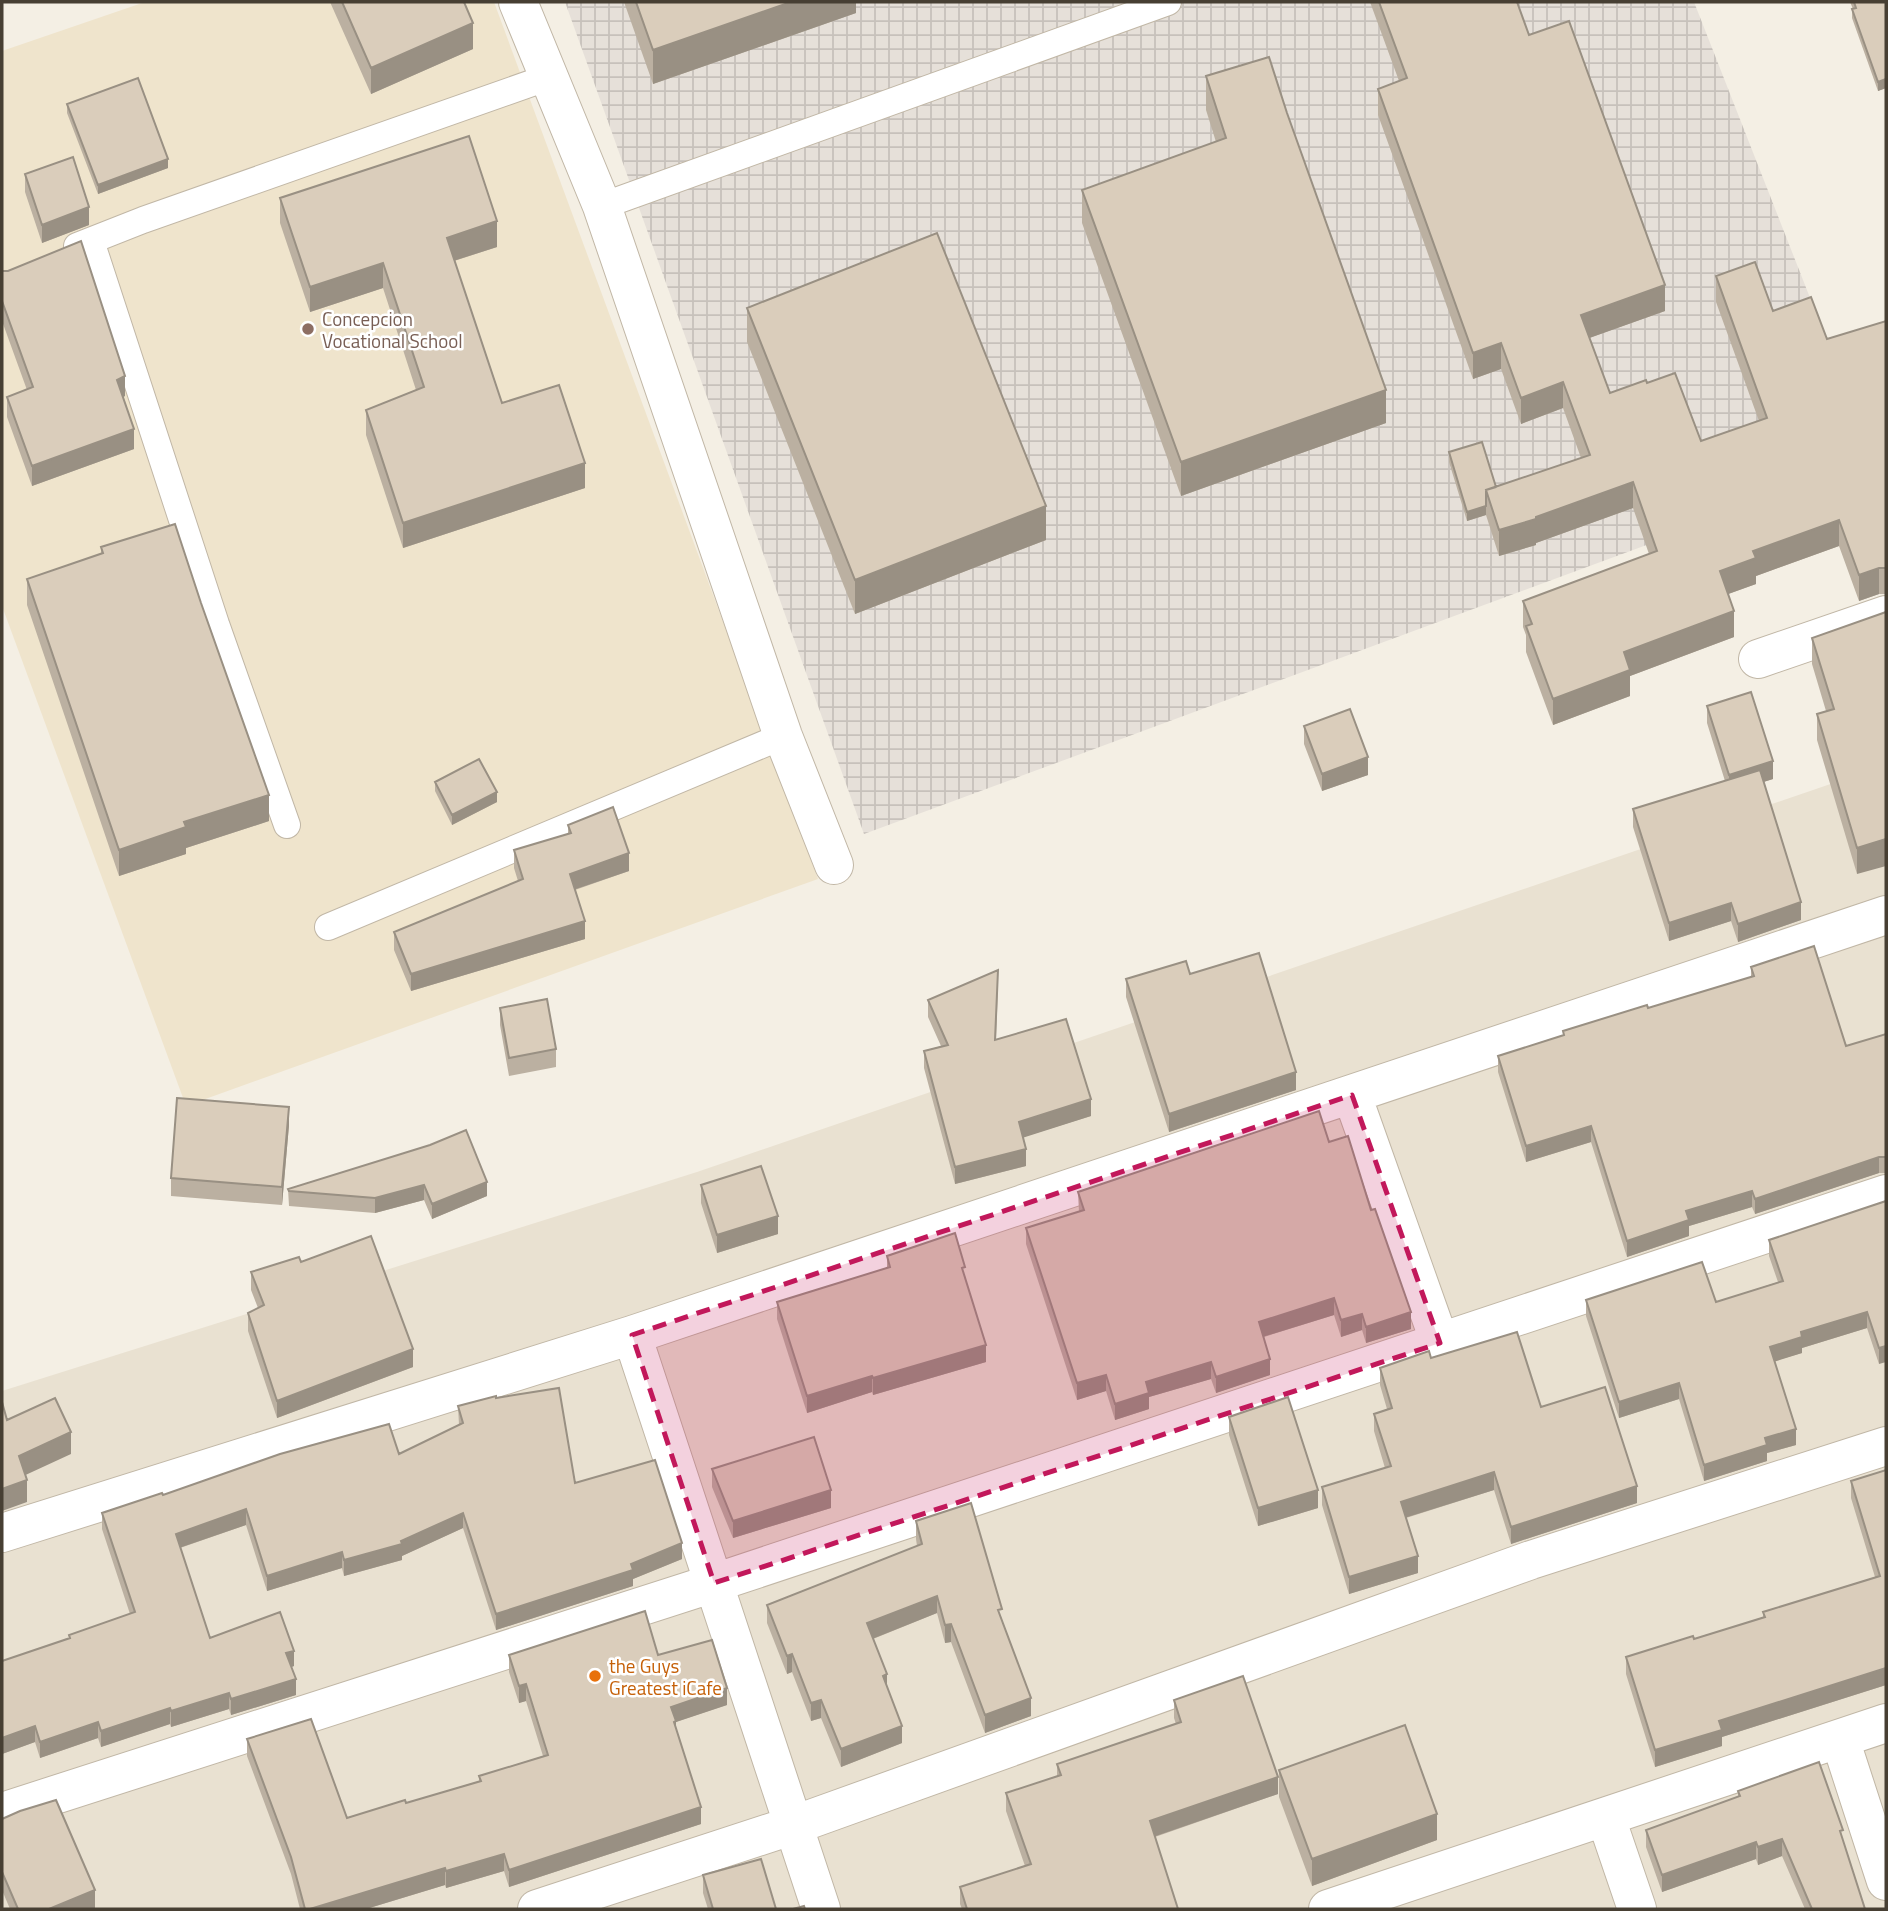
<svg xmlns="http://www.w3.org/2000/svg" width="1888" height="1911" font-family="'Titillium Web',sans-serif">
<defs>
<pattern id="industrial-grid" width="8" height="8" patternUnits="userSpaceOnUse" patternTransform="scale(1.75)"><rect width="8" height="8" fill="#e6e0d9"/><path d="M0 4h8M4 0v8" fill="none" stroke="#c7c1bb"/></pattern>
</defs>
<rect width="100%" height="100%" fill="#f4efe4"/>
<path fill="#e9e1d1" d="M1886,765v1144h-1884v-518l695,-219z"/>
<path fill="url(#industrial-grid)" d="M565,2h1129l180,459 -1010,373z"/>
<path fill="#efe4cc" d="M145,2h349l324,877 -632,227 -184,-500v-555z"/>
<g fill="none" stroke-linecap="round" stroke-linejoin="round">
<defs>
<path id="lane" d="M602,206l566,-204
M91,241l125,383 71,201
M77,246l66,-26 406,-143
M328,927l455,-191"/>
<path id="street" d="M518,2l84,204 181,530 51,129
M1758,659l128,-44
M1352,1095l88,248
M632,1335l189,574
M2,1533l630,-198 1254,-420
M1840,1739l46,142
M2,1812l712,-229 1172,-389
M1606,1818l31,91
M537,1909l257,-84 737,-265 355,-114
M1328,1909l558,-186"/>
</defs>
<use href="#lane" stroke="#c1b7a6" stroke-width="28"/>
<use href="#street" stroke="#c1b7a6" stroke-width="40"/>
<use href="#lane" stroke="#fff" stroke-width="26"/>
<use href="#street" stroke="#fff" stroke-width="38"/>
</g>
<path fill="#bbb0a1" d="M330,2h134l9,47 -102,45z
M624,2h232v11l-203,71z
M1370,2h147l12,33 136,276 -76,27 21,55 37,-10 54,58 58,-20 -43,-119v-26l57,35 54,28 59,-18v273h-7l-20,7 -20,-55 -83,30v8l-28,10 6,43 -104,39v20l-77,29 -27,-73v-17l-3,-8v-26l126,-47 -16,-46 -97,35v2l-37,11 -13,-41 -19,6 -18,-59v-10l47,35 85,-29 -18,-50 -42,16 -20,-55 -28,10 -95,-264v-26l21,-8z
M1850,2h36v86l-8,3 -26,-73v-9h1z
M1206,76l180,347 -205,73 -99,-273v-33l134,-48 -10,-32z
M67,104l101,64 -70,26 -31,-81z
M25,174l64,51 -47,18 -17,-51z
M280,198l217,49 -43,14 48,142 83,85 -182,60 -37,-113v-25l50,-20 -33,-102 -73,24 -30,-89z
M2,271l123,125 -2,1 11,52 -102,37 -25,-69v-20l20,-7 -25,-69z
M747,308l299,232 -191,74 -108,-272z
M101,547l168,274 -83,27v6l-67,22 -92,-271v-26l74,-25z
M1886,612l-29,262 -40,-134v-26l9,-3 -14,-47v-26z
M1707,706l66,73 -10,3 38,138 -63,22 -7,-21 -62,20 -36,-114v-18l92,-28 -18,-58z
M1304,726l64,49 -46,16 -18,-47z
M435,782l62,20 -45,23 -17,-34z
M568,825l61,46 -54,19 10,49 -174,52 -17,-41v-18l124,-51 -4,-13v-18l54,-16z
M1751,967l95,79 40,-12v139h-7l-124,41 -3,-7 -63,19v10l-62,21 -36,-115 -65,20 -28,-90v-16l65,-21v-4l85,-23 103,-31z
M1190,974l106,116 -127,42 -43,-135v-18z
M998,986l-2,54 95,76 -68,21 3,29 -71,18 -31,-116v-17l17,-5 -13,-29v-17z
M500,1008l56,41v18l-47,9 -9,-51z
M289,1125l-7,80 -111,-9v-18z
M1329,1142l42,68 40,119 -45,14 -4,-13 -21,7 -7,-22 -70,22 6,38 -54,18 -5,-14 -62,18v12l-34,11 -9,-29 -29,9 -51,-156v-16l53,-16 -1,-20z
M430,1145l57,51 -55,23 -8,-19 -49,13 -86,-7 -1,-17z
M701,1185l77,49 -61,19 -16,-50z
M1886,1201l-7,163 -12,-36 -65,20v5l-27,8 21,84 -29,8v8l-63,20 -25,-82 -60,19 -33,-102v-16l130,2 62,-20 -9,-26v-16z
M887,1256l78,20 21,86 -113,33 -1,-3 -65,21 -30,-94v-17l110,-34z
M301,1262l112,105 -136,51 -29,-87v-18l10,-5 -7,-18v-18z
M1431,1358l110,49 96,96 -126,41 -17,-54 -88,28 12,55 -69,21 -27,-89v-18l63,-19 -11,-37v-17l13,-5 -7,-24v-17z
M496,1398l79,85 107,76 -49,20v7l-137,44 -33,-102 -61,28v4l-58,16 -2,-8 -75,23 -21,-66 -66,23 30,90 84,28 -3,1 5,28 -65,20 -2,-6 -58,18 -1,-3 -69,23 -3,-9 -58,20 -5,-16 -33,12 67,-116v-3l61,-21 -28,-85v-16l61,-18 236,-41 60,-29 -1,-19z
M1229,1417l89,91 -60,18 -29,-91z
M712,1469l119,39 -98,30 -21,-51z
M1886,1470v215l-164,52v9l-67,21 -29,-93v-17l68,-18 69,-21v-6l112,-35 -24,-79v-17z
M916,1521l86,99 29,96 -46,17 -34,-91 -6,1 -8,-30 -64,26 29,104 -61,24 -20,-49 -10,3 -19,-49 -5,2 -20,-51v-18l150,-59 -1,-7z
M509,1655h149l69,50 -51,17v6l25,96 -192,63 -5,-16 -58,17 -1,-3 -79,24h-66l-9,-35 -44,-118v-17l100,79 59,-15 73,-22v-5l64,-20 -17,-55 -7,2 -10,-31z
M1174,1700l104,94 -123,43 23,72h-216l-2,-5v-17l65,-21 -19,-55v-18l51,-17v-12l119,-40 -2,-6z
M1885,1754h1v22l-1,-5z
M1279,1770l158,70 -125,46 -33,-89z
M1738,1791l105,50 22,68h-60l-23,-53 -24,9 -2,-6 -94,33 -16,-45v-17l92,-33z
M2,1819l93,89 -4,1h-81l-8,-19z
M703,1875l73,34h-68l-5,-16z"/>
<path fill="#999083" d="M791,2h65v11l-203,71v-34z
M473,23v26l-102,45v-26z
M1886,79v9l-8,3v-9z
M168,159v9l-70,26v-9z
M89,207v18l-47,18v-18z
M497,221v26l-50,16v-25z
M383,263v25l-73,24v-25z
M1665,285v26l-84,30v-26z
M1501,343v26l-28,10v-26z
M125,376v20l-8,4v-20z
M1563,382v26l-42,16v-26z
M1386,390v33l-205,73v-34z
M134,429v20l-102,37v-20z
M585,463v25l-182,60v-25z
M1633,482v26l-97,35v2l-37,11v-26z
M1046,506v34l-191,74v-34z
M1486,506v9l-19,6v-9z
M1839,520v26l-83,30v8l-36,13v-26l33,-20z
M1879,568v26l-20,7v-26z
M1734,611v26l-104,39v20l-77,29v-26l71,-47z
M1368,757v18l-46,16v-17z
M1773,761v18l-44,14v-18z
M497,792v10l-45,23v-10z
M269,795v26l-83,27v6l-67,22v-26l65,-28z
M1886,839v27l-29,8v-26z
M629,853v18l-59,20v-17z
M1801,902v18l-63,22v-18z
M1731,903v18l-62,20v-18z
M585,921v18l-174,52v-17z
M1296,1072v18l-127,42v-18z
M1091,1099v17l-72,23v-17z
M289,1107v18l-7,80v-18z
M1591,1126v16l-65,20v-16z
M1026,1149v17l-71,18v-17z
M1879,1157v16l-124,41v-15z
M487,1182v14l-55,23v-15z
M424,1185v15l-49,13v-15z
M1752,1191v16l-63,19v10l-62,21v-16l59,-30z
M778,1216v18l-61,19v-18z
M1334,1298v17l-75,23v-16z
M1411,1312v17l-45,14v-16z
M1867,1312v16l-65,20v5l-32,10v-16l31,-15z
M1362,1314v16l-21,7v-17z
M986,1345v17l-113,33v-17z
M1886,1346v16l-7,2v-16z
M413,1349v18l-136,51v-17z
M1270,1359v16l-54,18v-16z
M1211,1362v17l-62,18v12l-34,11v-16l31,-22z
M1106,1375v16l-29,9v-17z
M872,1376v16l-65,21v-17z
M1679,1383v16l-60,19v-16z
M1796,1429v16l-29,8v8l-63,20v-16l61,-27z
M71,1432v22l-52,24v-22z
M1494,1472v18l-93,29v-17z
M27,1480v22l-25,9v-22z
M1637,1486v17l-126,41v-17z
M831,1490v18l-98,30v-17z
M1318,1490v18l-60,18v-18z
M246,1509v16l-70,24v-15z
M463,1513v15l-61,28v4l-58,16v-16l57,-19z
M682,1543v16l-49,20v7l-137,44v-16l135,-50z
M342,1552v16l-75,23v-15z
M1418,1556v17l-69,21v-17z
M937,1596v17l-70,28v-18z
M951,1624v18l-6,1v-18z
M294,1651v15l-8,3v-16z
M792,1654v18l-5,2v-18z
M1886,1668v17l-164,52v9l-67,21v-17l64,-29z
M887,1674v18l-4,-16z
M296,1679v16l-65,20v-16z
M526,1684v17l-7,2v-17z
M727,1688v17l-51,17v16l-5,-31z
M229,1693v16l-58,18v-16z
M1031,1698v18l-46,17v-18z
M821,1700v18l-10,3v-18z
M170,1708v16l-69,23v-16z
M98,1722v16l-58,20v-16z
M35,1726v16l-33,12v-16z
M902,1726v17l-61,24v-18z
M1278,1777v17l-128,44v-17z
M701,1807v17l-192,63v-17z
M1437,1814v26l-125,46v-27z
M1782,1839v17l-24,9v-18z
M1756,1842v17l-94,33v-17z
M504,1854v17l-58,17v-17z
M445,1868v17l-79,24h-56z
M95,1890v18l-4,1h-42z"/>
<path fill="#dacdbb" stroke="#999083" stroke-width="2" d="M342,2h122l9,21 -102,45z
M636,2h155l-138,48z
M1379,2h138l12,33 40,-14 96,264 -84,30 29,78 36,-13 1,3 28,-10 26,68 66,-23 -51,-142 39,-14 18,49 38,-14 16,42 59,-18v247h-7l-20,7 -20,-55 -86,31 3,7 -36,13 14,40 -110,41 6,18 -77,29 -27,-73 6,-2 -9,-23 134,-50 -24,-69 -97,35v2l-37,11 -13,-40 104,-35 -27,-73 -42,16 -20,-55 -28,10 -95,-264 29,-11z
M1854,2h32v77l-8,3 -26,-73 4,-1z
M1269,57l18,56 99,277 -205,72 -99,-272 144,-52 -20,-62z
M138,78l30,81 -70,26 -31,-81z
M469,136l28,85 -50,17 55,165 57,-18 26,78 -182,60 -37,-113 58,-23 -41,-124 -73,24 -30,-89z
M73,157l16,50 -47,18 -17,-51z
M937,233l109,273 -191,74 -108,-272z
M81,241l44,135 -8,4 17,49 -102,37 -25,-69 26,-10 -31,-86v-30h6z
M1482,442l14,45 -10,3v16l-19,6 -18,-60z
M175,524l26,79 68,192 -85,27 2,5 -67,23 -92,-271 76,-26 -2,-6z
M1886,612v227l-29,9 -40,-134 17,-5 -22,-71z
M1751,692l22,69 -44,14 -22,-69z
M1350,709l18,48 -46,17 -18,-48z
M479,759l18,33 -45,23 -17,-33z
M1760,770l41,132 -63,22 -7,-21 -62,20 -36,-114z
M613,807l16,46 -59,21 15,47 -174,53 -17,-42 129,-53 -9,-29 57,-17 -3,-8z
M1814,946l32,100 40,-12v123h-7l-124,42 -3,-8 -66,20 3,9 -62,21 -36,-115 -65,20 -28,-90 66,-21 -1,-4 84,-26 1,3 106,-32 -3,-9z
M1259,953l37,119 -127,42 -43,-135 60,-18 4,13z
M998,970l-3,70 71,-21 25,80 -72,23 7,27 -71,18 -31,-116 24,-6 -20,-45z
M547,999l9,50 -47,9 -9,-50z
M177,1098l112,9 -7,80 -111,-9z
M1319,1111l10,31 19,-6 23,74 4,-1 36,103 -45,15 -4,-13 -21,6 -7,-22 -75,24 11,37 -54,18 -5,-15 -65,20 3,11 -34,11 -9,-29 -29,8 -51,-155 58,-18 -6,-18z
M466,1130l21,52 -55,22 -8,-19 -49,13 -86,-7 -1,-2 142,-44z
M761,1166l17,50 -61,19 -16,-50z
M1886,1201v145l-7,2 -12,-36 -66,20 1,5 -32,10 26,82 -31,9 2,7 -63,20 -25,-82 -60,19 -33,-102 116,-38 14,40 67,-21 -14,-41z
M955,1233l10,34 -3,1 24,77 -113,33 -1,-2 -65,20 -30,-94 113,-35 -3,-11z
M371,1236l42,113 -136,52 -29,-88 16,-8 -13,-33 48,-15 2,5z
M1517,1332l24,75 64,-20 32,99 -126,41 -17,-55 -93,30 17,54 -69,21 -27,-90 69,-21 -17,-52 18,-6 -12,-40 49,-17 2,7z
M559,1388l16,95 80,-23 27,83 -51,21 2,6 -137,44 -33,-101 -62,28 1,3 -58,16 -2,-8 -75,24 -21,-67 -70,25 34,104 70,-26 14,39 -8,2 10,26 -65,20 -2,-6 -58,18 -1,-3 -69,23 -3,-9 -58,20 -5,-16 -33,12v-77l68,-23 -1,-3 66,-23 -33,-99 60,-20 1,2 117,-41 109,-30 10,30 64,-31 -5,-17 38,-10v2z
M1288,1397l30,93 -60,18 -29,-91z
M55,1398l16,34 -52,24 8,24 -25,9v-87l5,18z
M814,1437l17,53 -98,31 -21,-52z
M1886,1470v198l-167,53 3,9 -67,20 -29,-93 67,-21 1,3 71,-22 -2,-5 117,-36 -29,-95z
M971,1503l31,106 -4,1 33,88 -46,17 -34,-91 -6,1 -8,-29 -70,27 20,51 -4,2 19,50 -61,23 -20,-49 -10,3 -19,-49 -5,2 -20,-51 155,-61 -6,-23z
M645,1611l13,44 54,-15 15,48 -56,19 5,14 -2,1 27,85 -192,63 -5,-16 -58,17 -1,-3 -135,41h-5l-14,-52 -44,-118 64,-20 36,99 58,-18 1,3 75,-22 -2,-5 69,-21 -22,-71 -7,2 -10,-31z
M1243,1676l35,101 -128,44 28,88h-211l-7,-22 71,-23 -25,-71 55,-18 -4,-11 124,-42 -7,-22z
M1405,1725l32,89 -125,45 -33,-89z
M1819,1762l24,68 -3,1 25,78h-55h2l-30,-70 -24,8 -2,-5 -94,33 -16,-45 94,-34 -2,-5z
M56,1800l39,90 -46,19h-31l-16,-37v-53l18,-8z
M761,1859l15,50h-63l-10,-34z
M804,1906l1,3h-12z"/>
<path fill="#c2185b" fill-opacity="0.2" stroke="#c2185b" stroke-width="5" stroke-dasharray="14 9" stroke-linejoin="round" d="M1352,1095l88,248 -726,240 -82,-248z"/>
<circle fill="#8d6e63" stroke="#fff" stroke-width="2.5" cx="308" cy="329" r="7"/>
<circle fill="#e8710a" stroke="#fff" stroke-width="2.5" cx="595" cy="1676" r="7"/>
<g text-anchor="middle" dominant-baseline="central" stroke-width="5" stroke-linejoin="round" paint-order="stroke">
<g font-size="19" fill="#785e54" stroke="#fff" text-anchor="start">
<text x="322" y="318">Concepcion<tspan x="322" dy="22">Vocational School</tspan></text>
</g>
<g font-size="19" fill="#c56008" stroke="#fff" text-anchor="start">
<text x="609" y="1665">the Guys<tspan x="609" dy="22">Greatest iCafe</tspan></text>
</g>
</g>
<rect width="1888" height="1911" fill="none" stroke="#473f33" stroke-width="7"/>
</svg>
